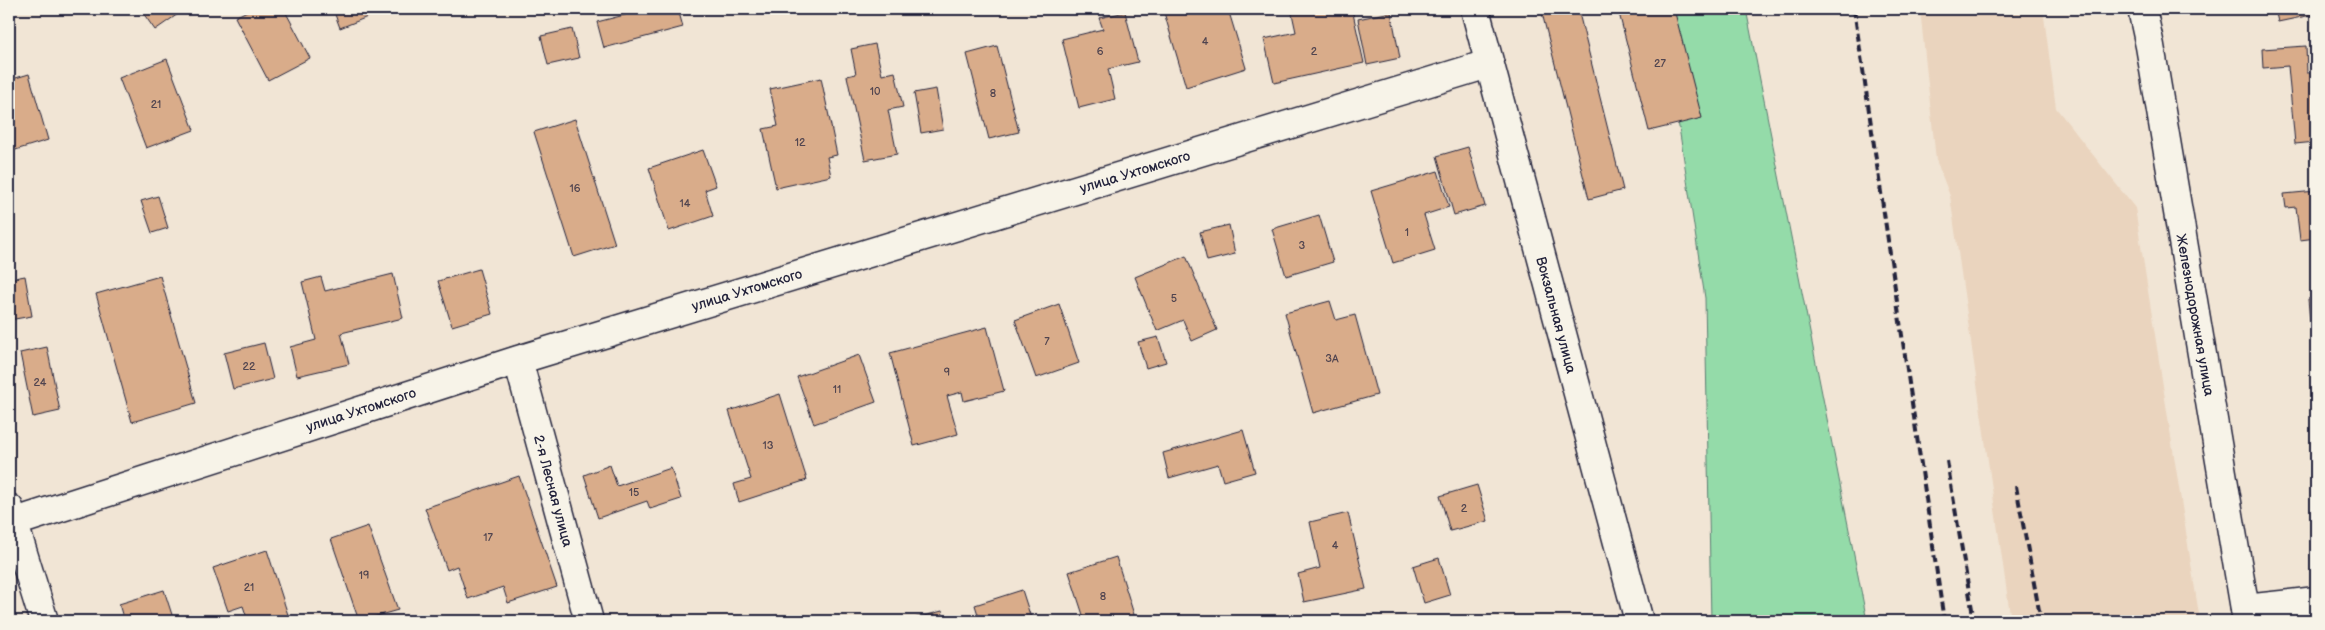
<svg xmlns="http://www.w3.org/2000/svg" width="2325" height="630" font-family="'Balsamiq Sans',sans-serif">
<rect width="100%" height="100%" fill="#f1e5d5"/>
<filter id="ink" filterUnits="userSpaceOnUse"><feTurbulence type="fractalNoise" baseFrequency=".02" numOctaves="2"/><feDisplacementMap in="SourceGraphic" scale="10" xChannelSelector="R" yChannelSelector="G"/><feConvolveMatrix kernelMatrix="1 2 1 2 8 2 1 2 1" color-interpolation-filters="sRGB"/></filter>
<g filter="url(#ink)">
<path fill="#ead4be" d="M1920,9h123l13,99 79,100 65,413h-189l-61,-425 -14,-36z"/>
<path fill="#94dba9" stroke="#5b7e72" d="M1661,9h85l121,612h-156l-6,-323z"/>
<path fill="#d9ac8a" stroke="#22223b" d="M142,9h32l4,5 -23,16 -14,-20z
M251,9h33l26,49 -42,22 -33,-63z
M333,9h46l1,3 -40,16z
M648,9h30l5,18 -79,21 -7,-26z
M1163,9h35l1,4 14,-4h15l18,59 -60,19z
M1291,9h61l12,54 -90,20 -10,-44 32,-7z
M1541,9h37l45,181 -34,9z
M1618,9h56l28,109 -53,13z
M2275,9h41v5l-38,8z
M1125,12l13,50 -30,7 7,30 -36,9 -17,-69 41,-10 -4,-11z
M1391,12l9,46 -33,7 -9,-46z
M572,29l7,29 -31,7 -7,-29z
M875,44l7,31 13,-3 8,35 -15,3 9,44 -32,6 -18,-84 9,-2 -5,-25z
M997,46l22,86 -30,7 -22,-85z
M2306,46l1,27 9,-1v70l-21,2 -7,-78 -25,2 -1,-19z
M167,59l27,71 -48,18 -27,-70z
M29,74l19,66 -39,12v-72z
M821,78l16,77 -10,2 4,19 -55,12 -13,-59 15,-3 -8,-37z
M936,89l7,40 -22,4 -7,-40z
M575,119l40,125 -41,13 -40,-125z
M1468,147l17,59 -31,9 -17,-59z
M703,150l13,36 -11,4 8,26 -44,15 -20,-63z
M1438,171l11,36 -25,8 11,35 -42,13 -22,-72z
M2316,191v47l-16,2 -4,-33 -10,1 -2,-14z
M158,196l10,32 -16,5 -11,-32z
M1319,215l14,47 -47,14 -14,-47z
M1229,225l6,29 -28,7 -7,-29z
M1186,256l31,74 -25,11 -9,-21 -26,11 -22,-54z
M479,269l13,45 -40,12 -14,-45z
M393,274l10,44 -62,15 8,31 -52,12 -7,-29 26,-7 -14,-58 19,-5 4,14z
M25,276l7,40 -23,4v-41z
M160,276l36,127 -64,19 -36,-128z
M2316,298v70h-2l-6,-69z
M1330,301l6,19 19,-5 22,80 -64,18 -28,-100z
M1059,304l20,59 -43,15 -21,-58z
M987,327l17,64 -40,10 -2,-9 -15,4 11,38 -44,12 -24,-93z
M1158,337l8,25 -20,6 -8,-26z
M264,343l9,36 -40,10 -9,-36z
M47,347l13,64 -27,6 -13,-64z
M859,355l17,47 -62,22 -17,-47z
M780,394l27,86 -68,22 -5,-18 17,-5 -22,-68z
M1243,430l12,42 -32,9 -5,-17 -49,14 -6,-25z
M610,465l7,21 54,-18 10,31 -31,10 -3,-8 -49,17 -14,-43z
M519,476l38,111 -49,16 -5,-16 -35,12 -11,-33 -10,4 -22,-62z
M1477,485l11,36 -38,10 -10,-35z
M1348,513l18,76 -62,13 -6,-28 22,-6 -10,-46z
M368,526l30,84 -39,11 -28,-82z
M267,550l23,71h-42l-5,-15 -15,5 -15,-43z
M1116,557l20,64h-51l-16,-49z
M1439,558l11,37 -26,8 -11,-37z
M164,590l10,31h-50l-5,-17z
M1022,590l10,31h-52l-5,-16z
M942,611l3,10h-39z"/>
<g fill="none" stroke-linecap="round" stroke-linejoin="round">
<defs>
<path id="minor" d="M518,360l71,261
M9,508l35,113
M9,524l509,-164 970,-296
M2245,609l71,-8"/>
<path id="tertiary" d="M1475,9l164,612
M2142,9l8,37 97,575"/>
</defs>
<use href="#minor" stroke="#22223b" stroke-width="31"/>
<use href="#tertiary" stroke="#22223b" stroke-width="31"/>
<use href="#minor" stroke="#f7f3e8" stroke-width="28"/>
<use href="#tertiary" stroke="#f7f3e8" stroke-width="28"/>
<path stroke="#22223b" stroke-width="4" stroke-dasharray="8 4" stroke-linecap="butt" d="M1854,9l90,612
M1947,461l27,160
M2016,486l25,135"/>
</g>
</g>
<g text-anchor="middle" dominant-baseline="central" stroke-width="4.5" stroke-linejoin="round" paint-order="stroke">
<g font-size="11" fill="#50444f">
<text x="1205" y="41">4</text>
<text x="1100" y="51">6</text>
<text x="1314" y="51">2</text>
<text x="1660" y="63">27</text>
<text x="875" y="91">10</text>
<text x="993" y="93">8</text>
<text x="156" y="104">21</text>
<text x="800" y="142">12</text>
<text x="575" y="188">16</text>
<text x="685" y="203">14</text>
<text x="1407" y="232">1</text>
<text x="1302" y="245">3</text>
<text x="1174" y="298">5</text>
<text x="1047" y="341">7</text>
<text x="1332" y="358">3А</text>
<text x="249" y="366">22</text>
<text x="947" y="372">9</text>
<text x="40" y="382">24</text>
<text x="837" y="389">11</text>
<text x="768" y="445">13</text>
<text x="634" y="492">15</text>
<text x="1464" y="508">2</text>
<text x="488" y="537">17</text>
<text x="1335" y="545">4</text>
<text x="364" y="575">19</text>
<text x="249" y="587">21</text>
<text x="1103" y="596">8</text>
</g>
<g font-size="14" fill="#22223b" stroke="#f7f3e8">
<text transform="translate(1135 172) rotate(-17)">улица Ухтомского</text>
<text transform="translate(747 290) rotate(-17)">улица Ухтомского</text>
<text transform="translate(1556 315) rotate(75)">Вокзальная улица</text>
<text transform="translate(2195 315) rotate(80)">Железнодорожная улица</text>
<text transform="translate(361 410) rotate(-18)">улица Ухтомского</text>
<text transform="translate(553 491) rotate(75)">2-я Лесная улица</text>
</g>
</g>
<rect width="2325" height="630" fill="none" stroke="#f7f3e8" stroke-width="30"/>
<rect x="15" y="15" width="2295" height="600" fill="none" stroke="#22223b" stroke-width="2" filter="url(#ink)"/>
</svg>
